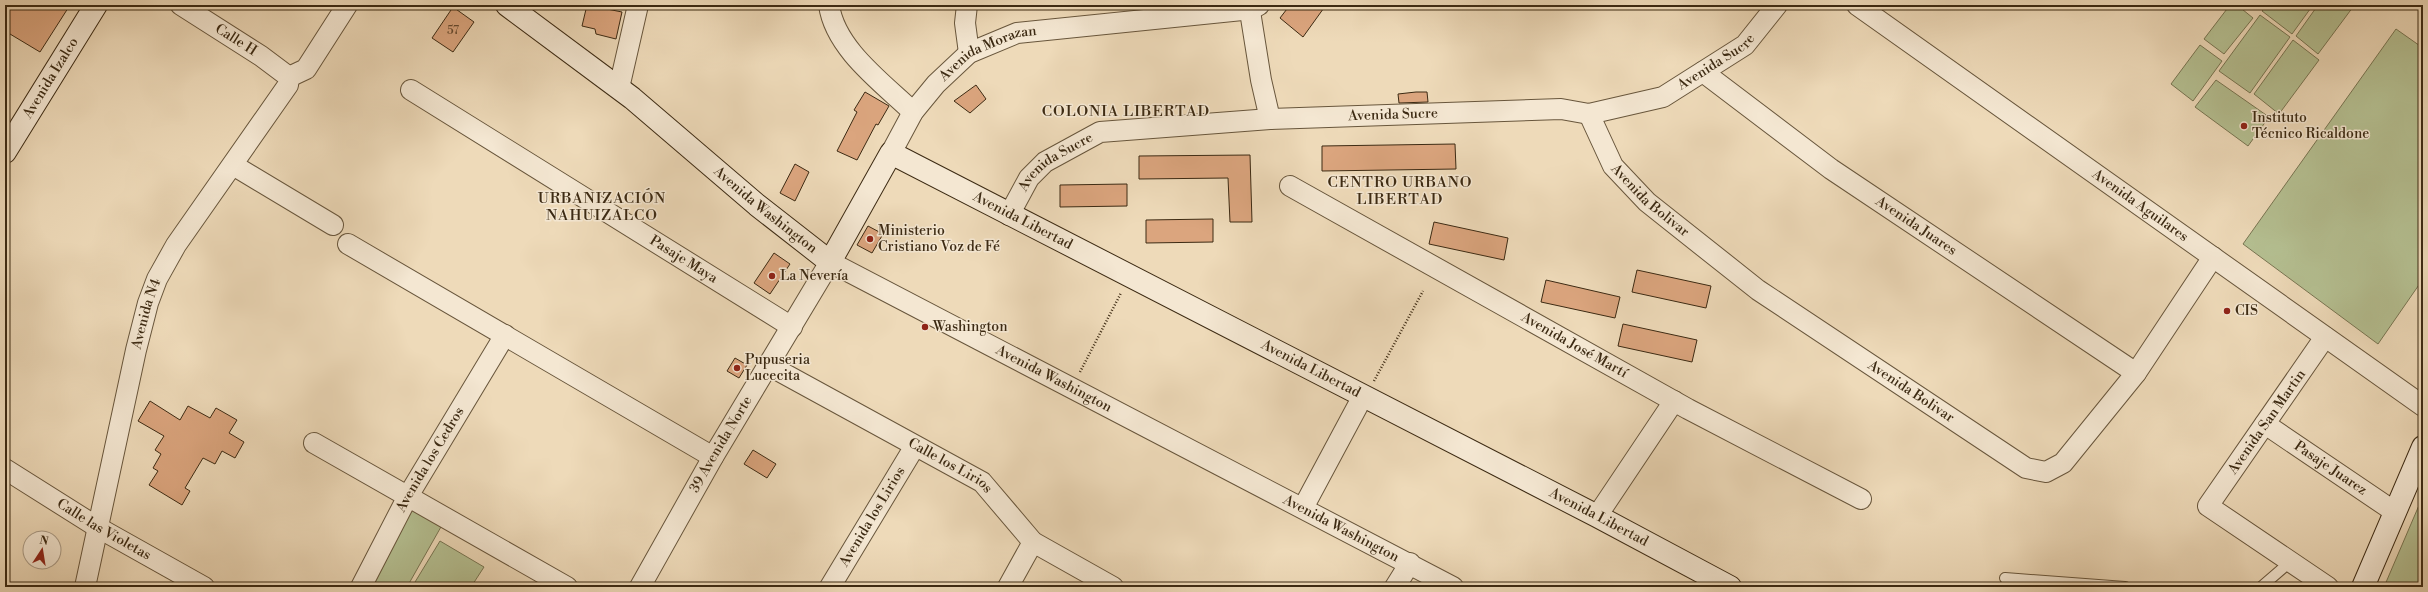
<svg xmlns="http://www.w3.org/2000/svg" width="2428" height="592" font-family="'Libre Bodoni',serif">
<rect width="100%" height="100%" fill="#eedab9"/>
<filter id="stains"><feTurbulence type="fractalNoise" baseFrequency=".005" numOctaves="4"/><feColorMatrix values="0 0 0 0 .2 0 0 0 0 .09 0 0 0 0 .02 0 0 0 .5 -.17"/></filter>
<radialGradient id="worn" r=".72"><stop offset=".6" stop-color="#630" stop-opacity="0"/><stop offset="1" stop-color="#630" stop-opacity=".3"/></radialGradient>
<path fill="#b5c092" stroke="#787552" d="M2230,5h7l16,13 -29,36 -20,-15z
M2267,5h46l-21,29 -30,-23z
M2318,5l35,2 -35,47 -22,-18z
M2260,15l30,22 -40,56 -31,-22z
M2396,29l27,19v231l-45,65 -135,-100z
M2293,40l26,20 -40,54 -25,-20z
M2200,45l22,16 -29,40 -22,-17z
M2216,80l53,37 -21,29 -53,-39z
M2423,496v91h-39z
M413,500l33,18 -39,69h-40z
M440,541l44,26 -13,20h-59z"/>
<path fill="#dba57e" stroke="#3c2a13" d="M5,5h65l-30,47 -35,-21z
M587,5l35,7 -6,27 -20,-5 -1,-5 -13,-3z
M1290,5h36l-23,32 -23,-19z
M453,7l21,15 -21,30 -21,-14z
M976,85l10,14 -16,14 -16,-12z
M865,92l24,14 -11,19 -2,-1 -19,36 -20,-9 20,-39 -3,-2z
M1416,92h11l1,10 -29,1 -1,-9z
M1455,144l1,25 -134,2v-25z
M1250,155l2,67h-22l-2,-44 -89,1v-23z
M795,164l14,8 -14,29 -15,-8z
M1127,184v22l-67,1v-22z
M1213,219v23l-67,1v-23z
M1434,222l74,16 -4,22 -75,-16z
M868,226l15,8 -11,19 -15,-8z
M774,253l16,11 -20,30 -16,-11z
M1637,270l74,16 -5,22 -74,-16z
M1546,280l74,17 -5,21 -74,-16z
M1623,324l74,16 -5,22 -74,-16z
M735,358l12,7 -8,13 -12,-7z
M150,401l30,19 8,-14 22,12 6,-10 21,12 -8,13 15,9 -9,16 -13,-7 -7,13 -12,-6 -18,30 5,3 -8,14 -33,-20 9,-14 -5,-3 8,-14 -6,-4 9,-14 -26,-15z
M753,450l23,14 -9,14 -23,-14z"/>
<g fill="none" stroke-linecap="round" stroke-linejoin="round">
<defs>
<path id="lane" d="M2005,578l120,9
M2261,587l29,-25"/>
<g id="street">
<path id="s1" d="M181,5l80,51 28,21"/>
<path d="M829,5c6,44 54,78 84,107"/>
<path d="M967,5l-2,18 4,30"/>
<path d="M1249,5l12,75 9,39"/>
<path id="s2" d="M1857,5l566,401"/>
<path id="s3" d="M1703,72l128,97 305,204"/>
<path d="M289,77l17,-8 41,-64"/>
<path d="M619,88l19,-83"/>
<path id="s4" d="M411,90l381,237"/>
<path id="s5" d="M1589,114l24,52 34,36 111,88 268,178 20,4 17,-9 73,-90 77,-116"/>
<path id="s6" d="M891,153l22,-41 23,-28 33,-31 48,-20 235,-24 7,-4"/>
<path d="M233,165l100,60"/>
<path id="s7" d="M1290,186l398,223 173,90"/>
<path id="s8" d="M1009,215l20,-37 16,-16 55,-30 170,-13 291,-10 28,5 74,-17 82,-52 32,-40"/>
<path d="M348,244l365,213"/>
<path d="M2325,337l-117,169 120,81"/>
<path id="s9" d="M770,366l212,116 51,60 80,45"/>
<path id="s10" d="M2265,424l130,88"/>
<path d="M314,443l253,144"/>
<path id="s11" d="M5,469l92,58 107,60"/>
<path d="M1303,508l60,-112"/>
<path d="M1597,516l77,-115"/>
<path id="s12" d="M85,587l51,-237 12,-47 9,-24 19,-34 112,-160 1,-8"/>
<path id="s13" d="M361,587l47,-91 97,-161"/>
<path id="s14" d="M640,587l73,-130 117,-195 623,325"/>
<path id="s15" d="M830,587l85,-141"/>
<path d="M1008,587l25,-45"/>
<path d="M1395,587l15,-24"/>
</g>
<g id="secondary">
<path id="s16" d="M507,5l125,93 125,107 73,57 61,-109 706,363 133,71"/>
<path id="s17" d="M5,152l91,-147"/>
<path d="M2363,587l60,-140"/>
</g>
</defs>
<use href="#lane" stroke="#68563c" stroke-width="12"/>
<use href="#street" stroke="#68563c" stroke-width="22"/>
<use href="#secondary" stroke="#3c2a13" stroke-width="24"/>
<path stroke="#3c2a13" stroke-width="2.5" stroke-dasharray="1 2" stroke-linecap="butt" d="M1080,372l41,-79
M1374,381l49,-90"/>
<use href="#lane" stroke="#f4e7d2" stroke-width="10"/>
<use href="#street" stroke="#f4e7d2" stroke-width="20"/>
<use href="#secondary" stroke="#f4e7d2" stroke-width="22"/>
</g>
<g fill="#8f2418" stroke="#f4e7d2" stroke-width="1.5">
<circle cx="2244" cy="126" r="4"/>
<circle cx="870" cy="239" r="4"/>
<circle cx="772" cy="276" r="4"/>
<circle cx="2227" cy="311" r="4"/>
<circle cx="925" cy="327" r="4"/>
<circle cx="737" cy="368" r="4"/>
</g>
<g text-anchor="middle" dominant-baseline="central" stroke-width="3" stroke-linejoin="round" paint-order="stroke">
<g font-size="12" fill="#64492e">
<text x="453" y="30">57</text>
</g>
<g font-size="14" fill="#3c2a13" stroke="#f4e7d2">
<text stroke="none"><textPath href="#s1" startOffset="65">Calle H</textPath></text>
<text stroke="none"><textPath href="#s6" startOffset="145">Avenida Morazan</textPath></text>
<text stroke="none"><textPath href="#s8" startOffset="757">Avenida Sucre</textPath></text>
<text stroke="none"><textPath href="#s17" startOffset="87">Avenida Izalco</textPath></text>
<text stroke="none"><textPath href="#s8" startOffset="421">Avenida Sucre</textPath></text>
<text stroke="none"><textPath href="#s8" startOffset="73">Avenida Sucre</textPath></text>
<text stroke="none"><textPath href="#s5" startOffset="108">Avenida Bolivar</textPath></text>
<text stroke="none"><textPath href="#s2" startOffset="347">Avenida Aguilares</textPath></text>
<text stroke="none"><textPath href="#s16" startOffset="330">Avenida Washington</textPath></text>
<text stroke="none"><textPath href="#s16" startOffset="686">Avenida Libertad</textPath></text>
<text stroke="none"><textPath href="#s3" startOffset="263">Avenida Juares</textPath></text>
<text stroke="none"><textPath href="#s4" startOffset="321">Pasaje Maya</textPath></text>
<text stroke="none"><textPath href="#s12" startOffset="280">Avenida N4</textPath></text>
<text stroke="none"><textPath href="#s7" startOffset="326">Avenida José Martí</textPath></text>
<text stroke="none"><textPath href="#s16" startOffset="1010">Avenida Libertad</textPath></text>
<text stroke="none"><textPath href="#s14" startOffset="629">Avenida Washington</textPath></text>
<text stroke="none"><textPath href="#s5" startOffset="432">Avenida Bolivar</textPath></text>
<text transform="translate(2267 422) rotate(-55)">Avenida San Martin</text>
<text stroke="none"><textPath href="#s14" startOffset="164">39 Avenida Norte</textPath></text>
<text stroke="none"><textPath href="#s13" startOffset="145">Avenida los Cedros</textPath></text>
<text stroke="none"><textPath href="#s9" startOffset="206">Calle los Lirios</textPath></text>
<text stroke="none"><textPath href="#s10" startOffset="79">Pasaje Juarez</textPath></text>
<text stroke="none"><textPath href="#s15" startOffset="82">Avenida los Lirios</textPath></text>
<text stroke="none"><textPath href="#s16" startOffset="1334">Avenida Libertad</textPath></text>
<text stroke="none"><textPath href="#s14" startOffset="953">Avenida Washington</textPath></text>
<text stroke="none"><textPath href="#s11" startOffset="116">Calle las Violetas</textPath></text>
</g>
<g font-size="14" fill="#3c2a13" stroke="#f4e7d2" text-anchor="start">
<text x="2252" y="118">Instituto<tspan x="2252" dy="16">Técnico Ricaldone</tspan></text>
<text x="878" y="231">Ministerio<tspan x="878" dy="16">Cristiano Voz de Fé</tspan></text>
<text x="780" y="276">La Nevería</text>
<text x="2235" y="311">CIS</text>
<text x="933" y="327">Washington</text>
<text x="745" y="360">Pupuseria<tspan x="745" dy="16">Lucecita</tspan></text>
</g>
<g font-size="15" letter-spacing="1" fill="#3c2a13" stroke="#f4e7d2">
<text x="1126" y="111">COLONIA LIBERTAD</text>
<text x="1400" y="182">CENTRO URBANO<tspan x="1400" dy="17">LIBERTAD</tspan></text>
<text x="602" y="198">URBANIZACIÓN<tspan x="602" dy="17">NAHUIZALCO</tspan></text>
</g>
</g>
<rect width="2428" height="592" fill="none" stroke="#eedab9" stroke-width="20"/>
<rect x="6" y="6" width="2416" height="580" fill="none" stroke="#3c2a13" stroke-width="2"/>
<rect x="10" y="10" width="2408" height="572" fill="none" stroke="#3c2a13"/>
<g transform="translate(42 550) rotate(12)"><circle r="19" fill="#f4e7d2" stroke="#aa9b86"/>
<path d="M0-3L7 15L0 10L-7 15Z" fill="#8f2418"/>
<text y="-6" font-size="11" font-weight="bold" text-anchor="middle" fill="#3c2a13">N</text>
</g>
<rect width="100%" height="100%" filter="url(#stains)"/>
<rect width="100%" height="100%" fill="url(#worn)"/>
</svg>
